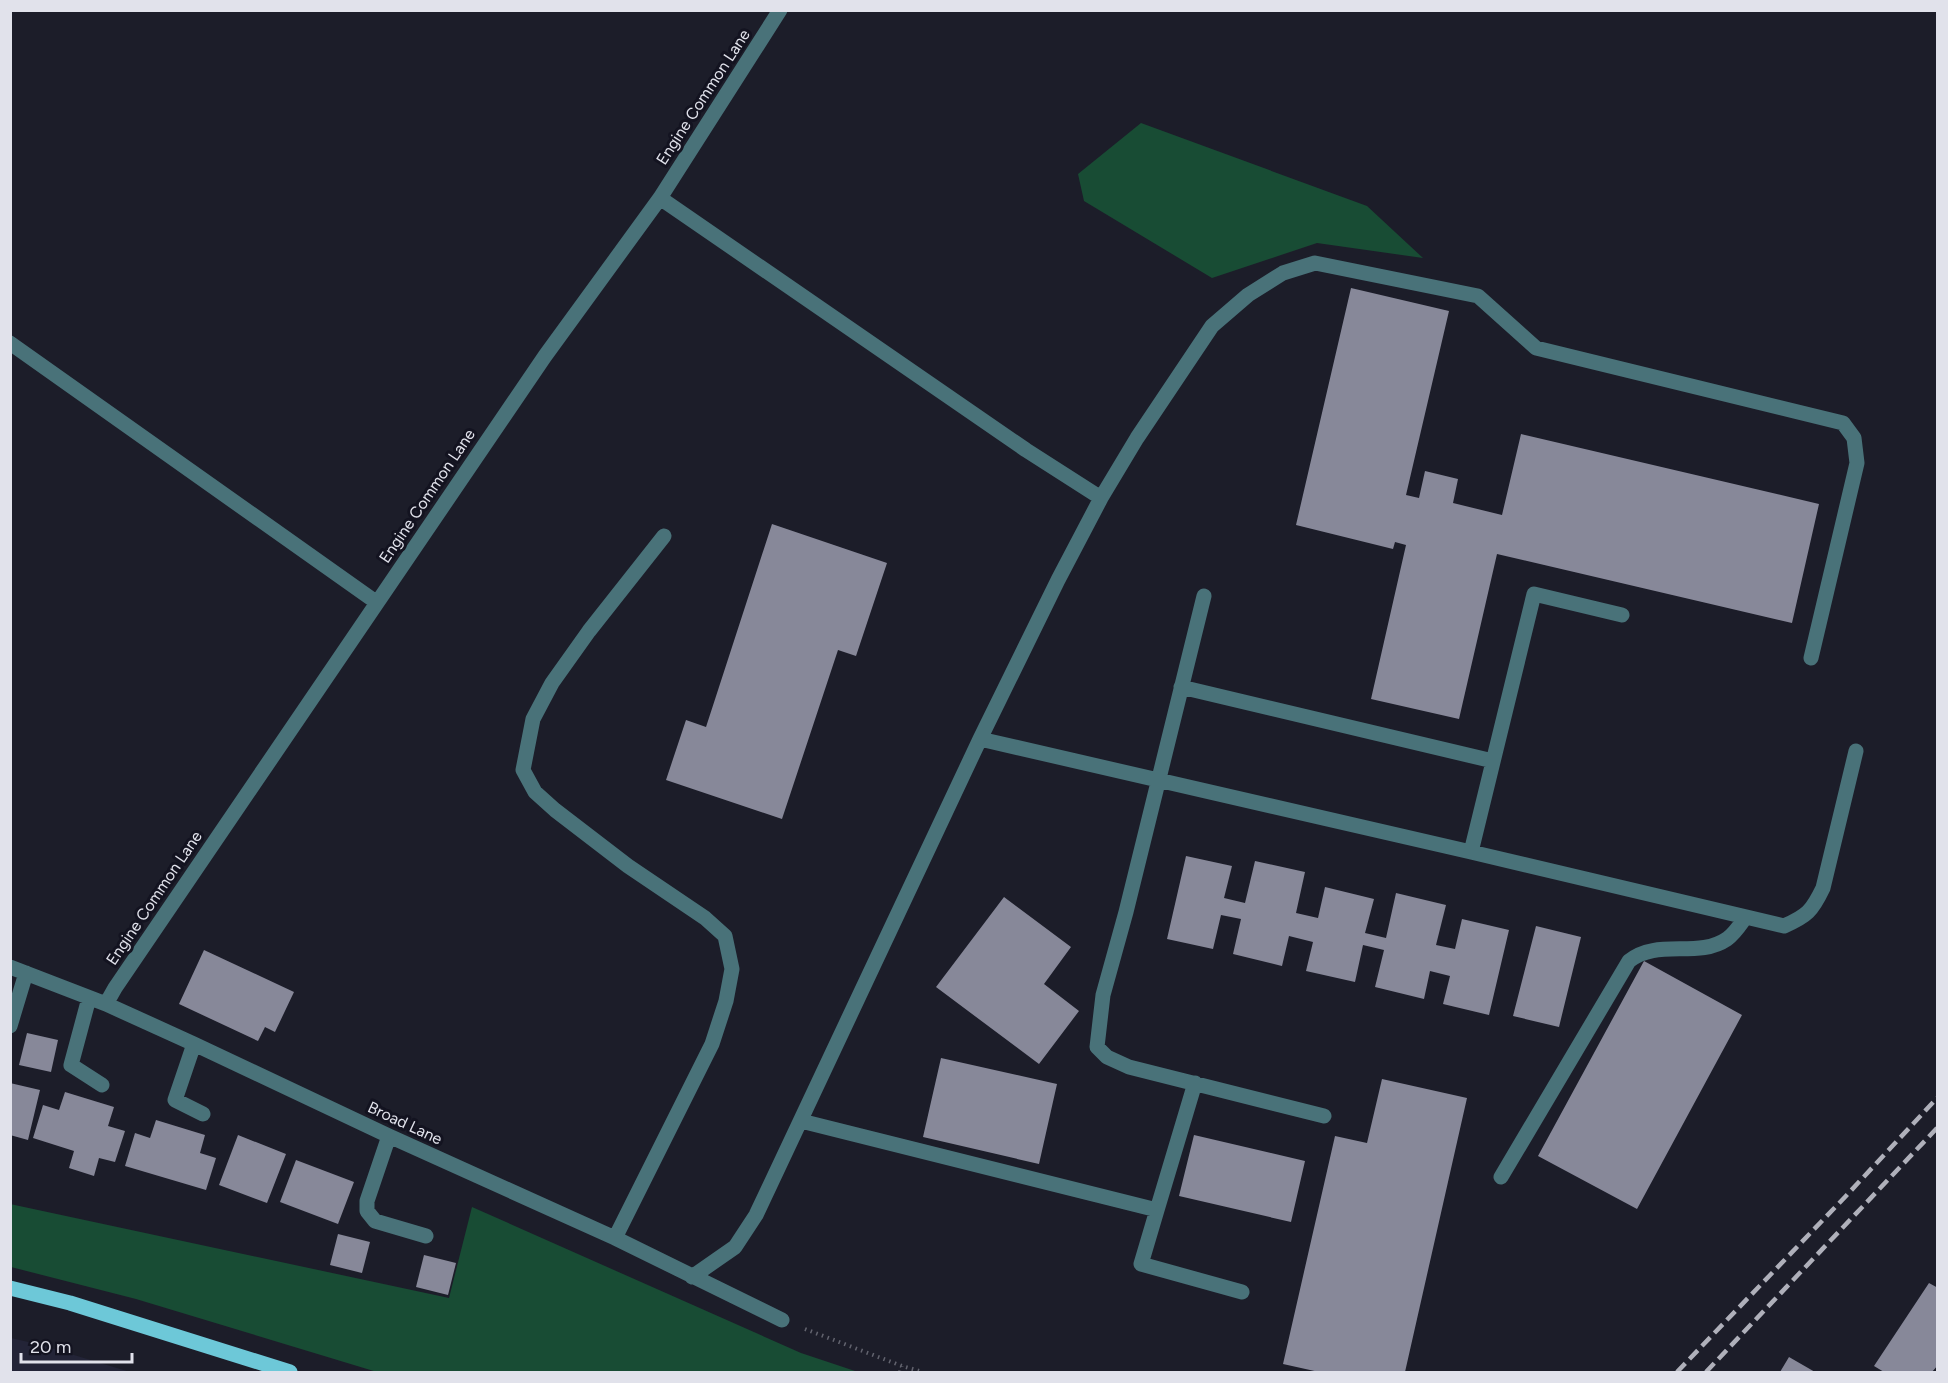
<svg xmlns="http://www.w3.org/2000/svg" width="1948" height="1383" font-family="Figtree,sans-serif">
<rect width="100%" height="100%" fill="#1c1d29"/>
<path fill="#232437" d="M11,1338l30,7 89,27h-119z"/>
<path fill="#184c34" d="M1141,123l226,83 56,52 -106,-15 -105,35 -128,-77 -6,-27z
M10,1204l439,94 23,-91 329,146 57,19h-481l-241,-73 -125,-32z"/>
<path fill="#878899" d="M1351,288l98,23 -43,184 13,3 6,-27 33,8 -5,24 49,12 19,-81 298,70 -27,119 -295,-69 -38,165 -88,-20 35,-154 -11,-3 -2,7 -97,-24z
M772,524l115,39 -31,93 -18,-6 -56,169 -116,-39 20,-60 20,7z
M1186,856l46,10 -8,32 21,5 10,-42 50,11 -9,41 22,5 7,-31 49,12 -9,34 21,5 10,-45 50,12 -10,40 19,4 7,-30 47,11 -20,85 -46,-11 7,-28 -20,-5 -6,28 -49,-12 9,-37 -21,-5 -8,37 -49,-11 7,-29 -24,-6 -7,30 -49,-12 8,-35 -20,-4 -8,34 -46,-10z
M1004,897l67,50 -27,37 35,27 -40,53 -103,-77z
M1536,926l45,11 -22,90 -46,-11z
M204,950l90,42 -19,40 -10,-5 -7,14 -79,-37z
M1644,961l98,54 -105,194 -99,-53z
M27,1033l31,7 -7,32 -32,-7z
M941,1058l116,26 -18,80 -116,-27z
M1382,1079l85,19 -62,274h-86l-36,-8 52,-228 32,7z
M10,1083l30,7 -12,50 -18,-5z
M65,1092l49,15 -6,19 17,5 -10,31 -16,-4 -5,18 -25,-8 5,-17 -41,-13 10,-33 16,5z
M156,1120l49,15 -5,18 16,5 -10,32 -81,-24 10,-33 15,5z
M238,1135l48,19 -19,49 -48,-18z
M1194,1135l111,26 -14,61 -112,-26z
M296,1160l58,22 -16,42 -58,-22z
M338,1234l32,8 -8,31 -32,-8z
M424,1255l32,8 -8,32 -32,-8z
M1929,1283l9,5v77l-6,7h-48l-10,-6z
M1789,1357l26,15h-35z"/>
<g fill="none" stroke-linecap="round" stroke-linejoin="round">
<path stroke="#62636e" stroke-width="4" stroke-dasharray="1.5 4.5" stroke-linecap="butt" d="M805,1329l97,37 21,6
M900,1372l2,-6"/>
<path stroke="#497279" stroke-width="15" d="M660,198l366,252 75,48
M10,343l366,259
M1204,596l-78,316 -23,83 -6,52 10,10 22,10 195,49
M1181,687l312,74
M980,739l491,113 313,74c23,-10 28,-15 39,-38l33,-137
M1471,852l63,-258 88,21
M10,967l96,37 88,40 195,92 226,102 167,82
M89,998l-18,67 31,20
M106,1004l9,-16 430,-632 115,-158 120,-188
M10,1026l16,-53
M194,1044l-19,56 28,14
M801,1121l356,89 38,-127
M389,1136l-22,65v10l8,10 51,15
M1501,1177l128,-216c28,-23 69,-2 98,-22 8,-6 13,-14 18,-21
M1157,1210l-16,54 101,28
M615,1238l97,-194 14,-43 6,-32 -7,-33 -20,-18 -77,-52 -73,-56 -20,-18 -12,-22 10,-51 19,-36 37,-52 75,-95
M692,1277l43,-30 21,-32 224,-476 78,-159 43,-82 36,-60 75,-112 36,-31 35,-22 32,-10 163,33 58,52 307,75 11,15 3,25 -46,195"/>
<path stroke="#6dc8d8" stroke-width="15" d="M10,1288l60,15 220,69"/>
<path stroke="#afb0ba" stroke-width="4.5" stroke-dasharray="12 6" stroke-linecap="butt" d="M1677,1372l168,-175 93,-100
M1706,1372l232,-245"/>
</g>
<g text-anchor="middle" dominant-baseline="central" stroke-width="6" stroke-linejoin="round" paint-order="stroke">
<g font-size="16" fill="#e1e2eb" stroke="#131320">
<text transform="translate(703 97) rotate(-57)">Engine Common Lane</text>
<text transform="translate(427 496) rotate(-56)">Engine Common Lane</text>
<text transform="translate(154 898) rotate(-56)">Engine Common Lane</text>
<text transform="translate(405 1123) rotate(25)">Broad Lane</text>
</g>
</g>
<rect width="1948" height="1383" fill="none" stroke="#e1e2eb" stroke-width="24"/>
<path d="M21 1353v9h111v-9" fill="none" stroke="#e1e2eb" stroke-width="3"/>
<text x="30" y="1353" font-size="18" fill="#e1e2eb" stroke="#131320" stroke-width="4.5" paint-order="stroke">20 m</text>
</svg>
